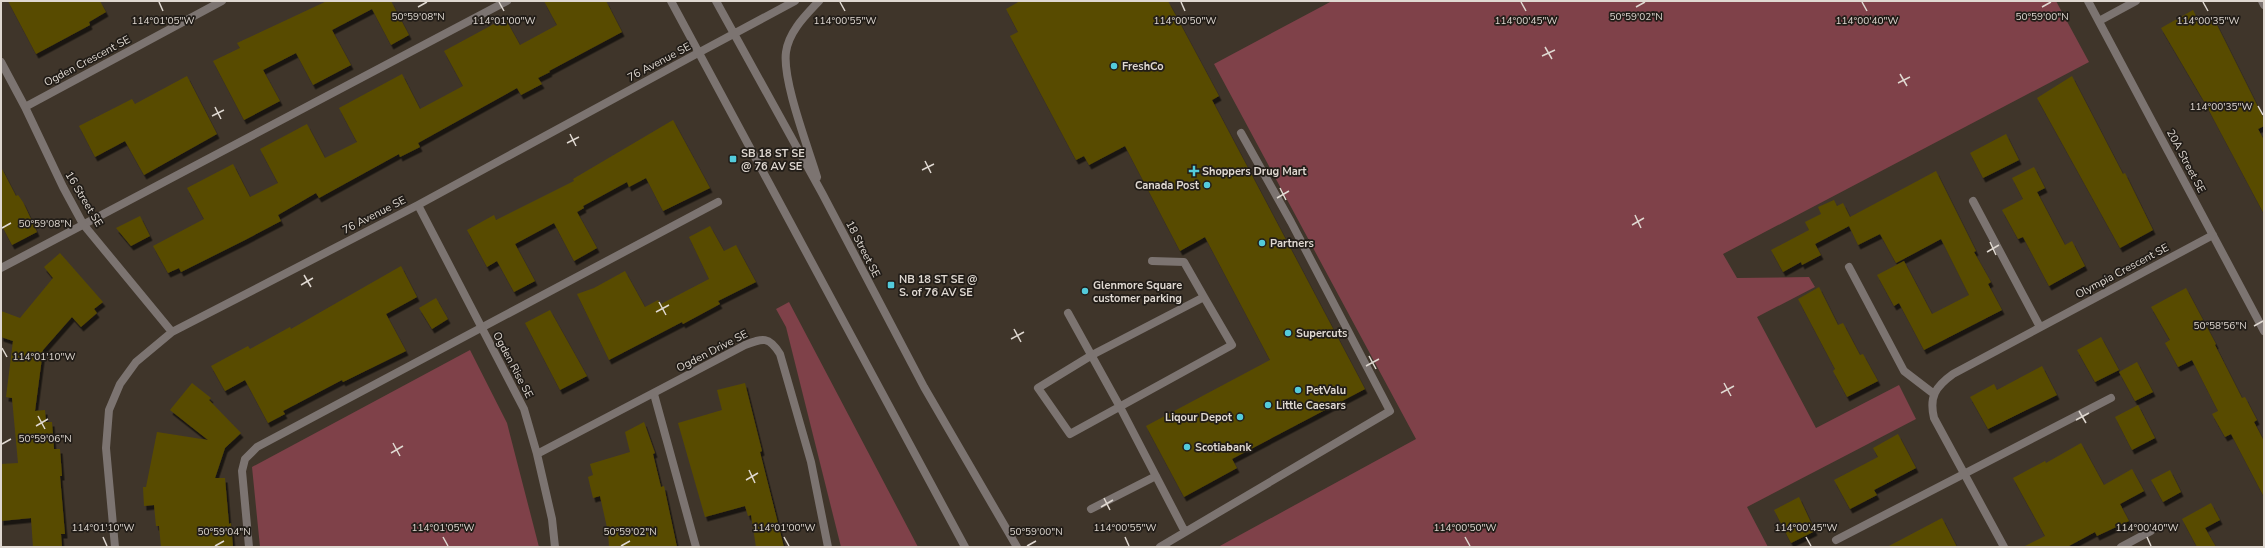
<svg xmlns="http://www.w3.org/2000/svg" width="2265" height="548" font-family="'Nunito Sans',sans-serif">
<defs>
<filter id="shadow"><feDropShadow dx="2.5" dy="4.5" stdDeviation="0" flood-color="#0009"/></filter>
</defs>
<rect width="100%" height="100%" fill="#3f352a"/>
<path fill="#7f4149" d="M1332,1h724l33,61 -366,192 14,24 72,-1 6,10 -58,30 59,111 83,-43 17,34 -169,88 21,40h-550l198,-108 -202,-375z
M789,302l129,245h-77l-55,-220 -10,-18z
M470,350l37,73 32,124h-279l-8,-80z"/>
<path fill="#594b00" filter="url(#shadow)" d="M8,1h92l6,11 -17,10 1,3 -54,29z
M327,1h64l18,34 -18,10 -19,-36 -40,21 19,35 -38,20 -17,-32 -33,17 17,31 -36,19 -31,-59 27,-13 -3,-5z
M544,1h62l16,31 -73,39 1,1 -12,6 4,6 -21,11 -4,-7 -99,55 2,4 -20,10 -1,-3 -80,44 -3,-5 -38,22 3,6 -36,19 -64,32 -2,-4 -11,5 -15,-27 51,-27 -17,-31 46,-24 17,33 28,-14 -18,-34 47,-25 18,34 32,-16 -18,-34 63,-34 18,35 43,-23 -19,-35 61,-33 15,27 37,-20z
M1020,1h148l51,95 -7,4 153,289 -133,70 5,9 -53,29 -38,-71 124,-66 -65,-123 -25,14 -55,-105 -36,19 -5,-9 -8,4 -66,-124 8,-4 -12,-23z
M2193,10l8,16 13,-7 50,100v7l-6,3 6,11v74l-59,-111 -44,-75z
M187,76l30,58 -73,41 -19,-34 -30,16 -16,-31 53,-27 3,5z
M2072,76l51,98 2,-1 28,57 -33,18 -83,-150z
M673,120l37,68 -47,23 -17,-33 -17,9 -2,-5 -44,24 1,2 -7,4 20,36 -23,13 -20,-38 -39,21 20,37 -21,11 -17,-31 -10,6 -20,-37 27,-15 2,5 78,-39 -1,-2z
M2006,134l13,26 -36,18 -13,-25z
M1,167l15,29 2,-1 5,7 14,30 -25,13 -11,-21z
M2034,167l11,21 -8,4 28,53 7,-4 13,25 -36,20 -26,-49 -5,2 -16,-29 21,-11 -11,-21z
M1936,171l40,80 -2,1 17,30 -3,2 14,26 -78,40 -25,-47 -5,3 -17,-31 27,-14 28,53 37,-19 -28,-56 -45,24 -16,-29 -22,11 -9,-19 -34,18 6,11 -19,10 -1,-3 -18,10 -12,-22 38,-20 -4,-8 16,-8 -3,-7 16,-7 3,6 6,-3 7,14z
M140,216l10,20 -19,10 -15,-18z
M710,226l14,25 12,-6 20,37 -38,19 2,3 -37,20 -1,-2 -73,38 -32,-66 17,-6 31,-17 20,36 13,-7 3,4 48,-25 -20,-42z
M60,253l43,49 -9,7 3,4 -16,14 -9,-10 -29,33 -8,61 10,-1 1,12h6l2,27h6l2,27h-2l5,58h-4l1,13h-29l-2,-29 -30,3v-57l17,-1 -6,-65 -6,-1 7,-56 -12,-4v-26l19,7 33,-40 -9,-11z
M401,266l16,31 -31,17 20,37 -63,31 -1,-2 -59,31 2,3 -17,9 -23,-43 -20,11 -14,-25 37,-20 2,3 40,-22 1,2z
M1819,287l19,38 5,-2 17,32 3,-1 15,27 -31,16 -14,-26 2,-2 -37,-70z
M2186,288l30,56 -1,1 27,53 3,-1 12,23 -3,2 10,19v56l-33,-63 -6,3 -13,-23 6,-3 -26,-51 -14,7 -13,-24 5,-3 -19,-33z
M436,298l12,21 -16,10 -13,-21z
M550,310l37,66 -27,14 -35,-67z
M2101,337l18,33 -24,12 -18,-32z
M2137,362l16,30 -18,9 -16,-29z
M2042,366l15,29 -69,34 -18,-32 24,-13 3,6z
M192,383l19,15 -2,2 32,33 -16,15 -10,30h10l4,46 2,-1 2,24h-72l-2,-21h-3l-2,-21 -10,1 -1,-19h3l11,-55 51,8 -38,-30z
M745,383l17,68 -2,1 24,95h-28l-5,-32 -3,1 -3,-10 -40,11 -27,-94 44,-13 -5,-20z
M2138,405l17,33 -23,12 -17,-33z
M644,422l11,31 -2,1 8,33 3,-1 13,61h-68l-1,-15 -8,-36 -7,2 -5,-21 5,-2 -3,-11 40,-12 -5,-20z
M1898,434l18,34 -42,22 3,5 -27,14 -16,-29 44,-23 -5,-9z
M2081,443l23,42 28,-16 12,22 -24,13 9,17 -32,15 -2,-4 -28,15h-44l22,-11 -32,-58 32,-17 1,2z
M2170,470l11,22 -18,10 -12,-22z
M1799,497l16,34 -24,12 -17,-33z
M2211,503l9,17 -15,8 11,19h-19l-15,-28z
M1942,518l15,29h-70z"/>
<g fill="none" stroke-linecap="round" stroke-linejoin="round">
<path stroke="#7c7471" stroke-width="8" d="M2262,1l2,4
M1152,261l32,1 20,35 -112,58 -54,33 32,46 162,-89 -28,-48
M1,268l506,-267
M1068,313l52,94 65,125
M654,394l42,153
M1091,509l65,-33
M1836,540l275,-142
M249,547l-7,-76 3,-12 12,-12 461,-245
M1160,547l230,-136 -99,-189 -50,-89
M2121,547l30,-16"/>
<path stroke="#7c7471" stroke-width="8" d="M2088,1l176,330
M2099,21l37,-20
M1,62l24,45 38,80 20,37 89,108
M25,107l197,-106
M1973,201l67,126
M418,205l106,204 13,45 15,65 3,28
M1849,267l55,104 30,23
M537,454l208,-109c18,-7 24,-9 35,9l31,108 17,85
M115,547l-9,-99 3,-38 11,-26 16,-22 36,-30 246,-127 280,-152
M2004,547l-70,-129c-5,-21 1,-31 19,-44l260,-139"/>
<path stroke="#7c7471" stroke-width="8" d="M671,1l294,546
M716,1l106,192 102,194 93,160
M698,53l97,-52
M817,177c-9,-30 -35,-97 -31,-125 3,-21 20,-37 33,-51"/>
</g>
<path fill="none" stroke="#dfd8d1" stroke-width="1.5" d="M159,2l4,9M499,2l5,9M840,2l5,9M1181,2l4,9M1521,2l5,9M1862,2l5,9M2203,2l5,9M418,7l9,-5M1636,7l9,-5M2042,7l9,-5M1545,47l7,12M1542,56l13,-6M1900,74l7,12M1898,83l12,-6M2258,106l5,9M215,107l6,12M212,116l12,-6M570,134l6,12M567,143l12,-6M925,161l6,12M922,170l12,-6M1280,188l6,12M1277,198l12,-7M1635,215l6,13M1632,225l12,-7M2,228l9,-5M1990,242l6,13M1987,252l12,-7M304,275l7,12M301,285l12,-7M659,302l7,13M656,312l13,-7M2254,326l9,-5M1014,329l7,13M1011,339l13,-7M2,348l5,9M1369,356l7,13M1366,366l13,-7M1724,383l7,13M1721,393l13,-7M2079,411l7,12M38,416l7,13M2076,420l13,-7M36,426l12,-7M393,443l7,13M2,444l9,-5M391,453l12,-7M749,470l6,13M746,480l12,-7M1104,498l6,12M1101,507l12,-7M103,537l4,9M443,537l5,9M784,537l5,9M1125,537l4,9M1465,537l5,9M1806,537l5,9M2147,537l4,9M215,546l9,-5M621,546l9,-5M1027,546l9,-5"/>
<g fill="#53cbdb" stroke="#221d18" stroke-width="1.5">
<circle cx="1114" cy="66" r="4"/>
<rect x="729" y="155" width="8" height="8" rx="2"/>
<path d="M1192 165h4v4h4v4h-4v4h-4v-4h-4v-4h4z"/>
<circle cx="1207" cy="185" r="4"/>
<circle cx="1262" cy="243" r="4"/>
<rect x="887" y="281" width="8" height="8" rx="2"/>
<circle cx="1085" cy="291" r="4"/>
<circle cx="1288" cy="333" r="4"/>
<circle cx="1298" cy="390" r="4"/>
<circle cx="1268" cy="405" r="4"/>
<circle cx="1240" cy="417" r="4"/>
<circle cx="1187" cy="447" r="4"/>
</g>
<g text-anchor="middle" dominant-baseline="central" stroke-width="3.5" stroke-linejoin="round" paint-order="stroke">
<g font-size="11" fill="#dfd8d1" stroke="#221d18">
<text transform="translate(87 61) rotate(-28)">Ogden Crescent SE</text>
<text transform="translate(659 62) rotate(-28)">76 Avenue SE</text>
<text transform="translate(2186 161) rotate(62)">20A Street SE</text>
<text transform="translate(84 199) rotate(59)">16 Street SE</text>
<text transform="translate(374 215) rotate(-27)">76 Avenue SE</text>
<text transform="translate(863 249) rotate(63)">18 Street SE</text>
<text transform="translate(2122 271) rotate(-28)">Olympia Crescent SE</text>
<text transform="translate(712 351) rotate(-27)">Ogden Drive SE</text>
<text transform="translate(513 365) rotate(62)">Ogden Rise SE</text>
</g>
<g font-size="11" font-weight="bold" fill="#dfd8d1" stroke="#221d18" text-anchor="start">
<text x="1122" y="66">FreshCo</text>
<text x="741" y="153">SB 18 ST SE<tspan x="741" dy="13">@ 76 AV SE</tspan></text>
<text x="1202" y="171">Shoppers Drug Mart</text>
<text x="1199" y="185" text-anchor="end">Canada Post</text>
<text x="1270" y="243">Partners</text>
<text x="899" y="279">NB 18 ST SE @<tspan x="899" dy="13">S. of 76 AV SE</tspan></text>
<text x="1093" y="285">Glenmore Square<tspan x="1093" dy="13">customer parking</tspan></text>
<text x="1296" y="333">Supercuts</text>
<text x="1306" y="390">PetValu</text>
<text x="1276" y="405">Little Caesars</text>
<text x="1232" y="417" text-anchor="end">Liqour Depot</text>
<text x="1195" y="447">Scotiabank</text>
</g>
</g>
<g font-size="10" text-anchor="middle" fill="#dfd8d1" stroke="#221d18" stroke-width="3.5" stroke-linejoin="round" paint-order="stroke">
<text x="418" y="20">50°59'08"N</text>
<text x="1636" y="20">50°59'02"N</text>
<text x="2042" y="20">50°59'00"N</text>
<text x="2208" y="24">114°00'35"W</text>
<text x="163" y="24">114°01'05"W</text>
<text x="504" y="24">114°01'00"W</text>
<text x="845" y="24">114°00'55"W</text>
<text x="1185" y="24">114°00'50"W</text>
<text x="1526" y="24">114°00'45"W</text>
<text x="1867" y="24">114°00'40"W</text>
<text x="2221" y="110">114°00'35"W</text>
<text x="45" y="227">50°59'08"N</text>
<text x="2220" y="329">50°58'56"N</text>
<text x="44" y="360">114°01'10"W</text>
<text x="45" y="442">50°59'06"N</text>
<text x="103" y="531">114°01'10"W</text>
<text x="443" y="531">114°01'05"W</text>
<text x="784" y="531">114°01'00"W</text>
<text x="1125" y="531">114°00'55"W</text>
<text x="1465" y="531">114°00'50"W</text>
<text x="1806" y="531">114°00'45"W</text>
<text x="2147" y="531">114°00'40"W</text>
<text x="224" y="535">50°59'04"N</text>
<text x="630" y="535">50°59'02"N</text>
<text x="1036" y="535">50°59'00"N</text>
</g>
<rect width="2265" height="548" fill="none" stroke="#dfd8d1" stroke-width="4"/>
</svg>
